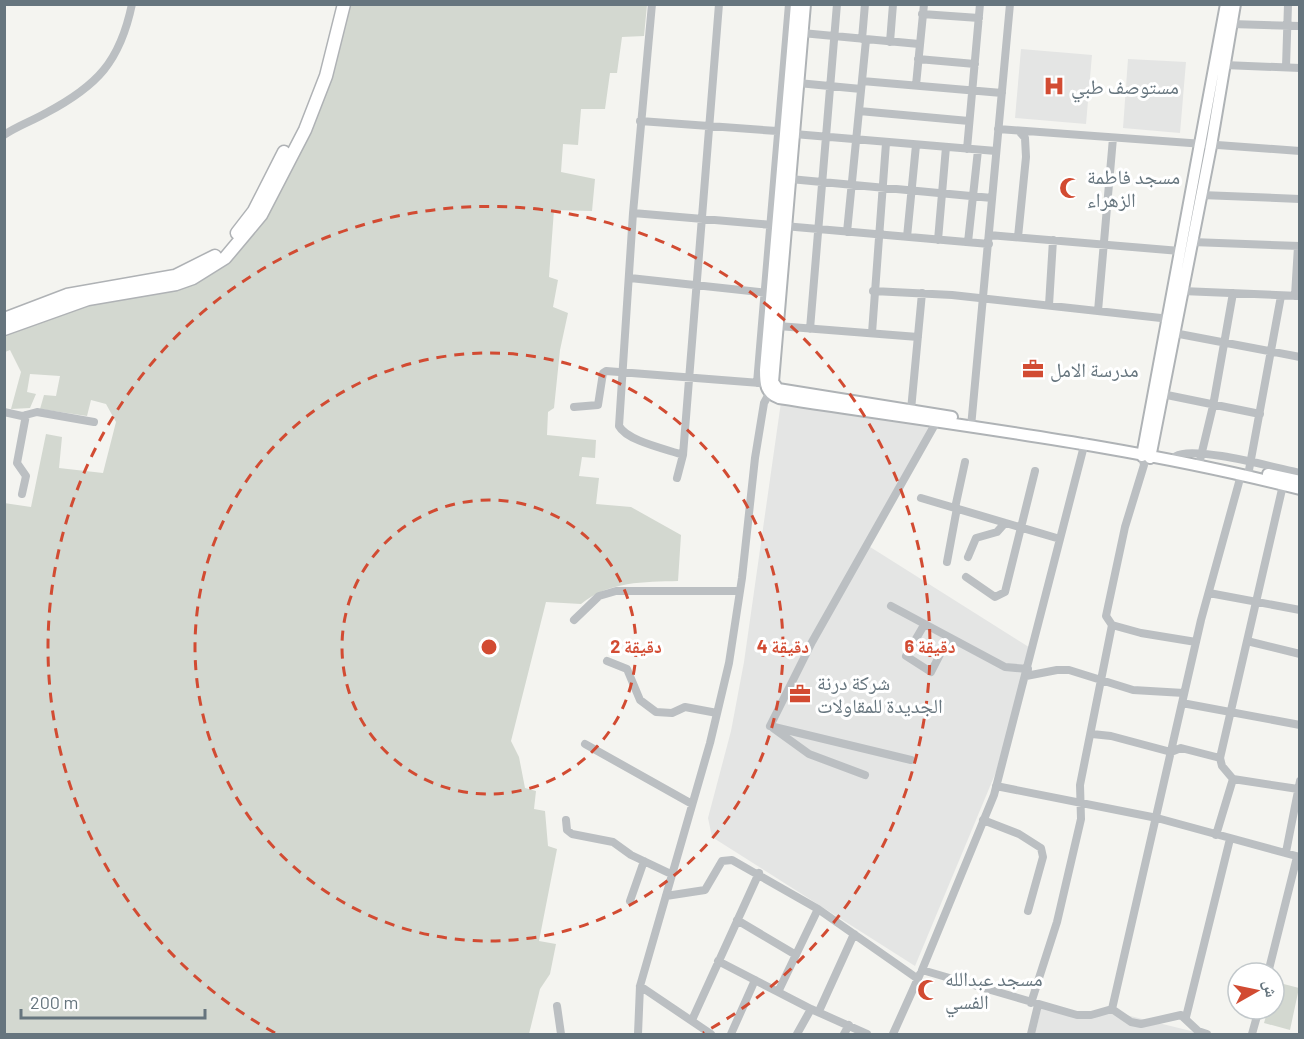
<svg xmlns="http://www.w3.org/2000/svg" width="1304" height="1039" font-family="Barlow,'Noto Naskh Arabic',sans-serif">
<rect width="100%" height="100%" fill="#f4f4f0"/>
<path fill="#e4e5e4" d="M1021,49l71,6 -6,69 -71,-6z
M1128,59l58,3 -6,71 -57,-5z
M781,402l156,21 -70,122 165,104 -36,123 -81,194 -203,-129 -4,-19 23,-87 13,-69z
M1042,1005l35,9 33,-3 93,23h-168z"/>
<path fill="#d3d8d0" d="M346,5h301l-3,31 -22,1 -5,36h-7l-5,36h-24l-3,36 -15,-1 -2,28 34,7 -3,32 -38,-1 -5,67 9,3 -5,27 15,6 -8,37 -6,58 -6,4 -1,23 49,5 -1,18 -13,-1 -3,19 20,2 -3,26 35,3 50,28 -3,46c-34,1 -69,0 -97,23l-35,-2 -35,139 8,16 6,31 11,3 -2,18 11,2 3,35 9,3 -18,92 17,3 -6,30 -10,15 -11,45h-524l-1,-531 27,4 15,-73 16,3 -3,31 44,5 13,-51 -10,-18 -15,-4 -4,16 -47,-7 4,-14 12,1 4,-20 -30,-2 -3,18 9,2 -6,14 -19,1 10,-37 -11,-22 -5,2v-17l39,-13 28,-15 156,-44c63,-62 92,-176 118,-258z
M1276,982l23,6 -9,42 -26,-7 4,-14h6z"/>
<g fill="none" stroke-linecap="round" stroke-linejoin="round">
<defs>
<path id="major" d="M796,4l-31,366c0,13 0,23 14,28 174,27 350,47 521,91
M805,4l-32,378 5,7 174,28
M1142,456l84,-452
M1150,458l61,-312 24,-142
M1268,474l32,7"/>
<path id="highway" d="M237,233l17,-22 30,-59
M4,319l63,-24 108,-19 40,-20
M4,329l84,-30 88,-15 17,-6 32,-20 36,-43 44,-85 21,-54 18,-72"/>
</defs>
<use href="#major" stroke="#afb3b6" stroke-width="14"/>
<use href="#highway" stroke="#afb2b5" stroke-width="15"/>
<path stroke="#bbbfc2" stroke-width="8" d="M652,4l-19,209 -14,213c8,15 47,23 64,29
M922,14l57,4
M1231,24l69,2
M802,33l117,11
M862,39l3,-35
M890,42l3,-38
M918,59l57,5
M1224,65l76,3
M1286,67l2,-63
M862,81l140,12
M798,83l63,6
M916,85l8,-81
M859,111l110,10
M640,121l137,10
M998,129l302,22
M794,134l202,17
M4,135c13,-9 28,-14 42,-22 51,-27 74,-51 86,-109
M967,149l13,-145
M790,179l202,19
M1201,195l99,4
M633,213l139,12
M784,226l205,18
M847,232l19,-192
M989,235l191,16
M907,237l9,-92
M1018,237l8,-80 -1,-19 -6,-7
M938,240l8,-93
M968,242l10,-92
M1192,242l108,4
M630,278l139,15
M873,291l79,4 218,24
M1182,291l118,5
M1295,296l3,-50
M1049,305l4,-65
M1098,311l15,-173
M778,326l140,11
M810,329l27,-325
M872,333l14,-190
M1174,333l126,24
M757,383l32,-379
M1162,394l98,20
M574,407l24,-2 5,-32 3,-2 154,12
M911,410l11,-117
M4,412l18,4 15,-4 57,10
M971,427l39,-423
M1085,442l-91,353 -72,175 155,45h14l21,-6 19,13 10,2 40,-9 17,16 9,3
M1176,456c17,-11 100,12 124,17
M1200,460l13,-54 20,-113
M1249,470l32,-174
M677,478l6,-23 36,-451
M22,494l4,-18 -9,-13 9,-48
M921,498l139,41
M955,508l10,-46
M968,557l8,-19 21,-6 8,-9
M947,562l10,-54
M966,577l29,20 10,-5 30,-121
M1209,593l91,17
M891,606l114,61 23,2
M574,620l25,-24 17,-5h124
M924,625l-18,31 25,16 17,-33
M1112,625l29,8 55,9
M1247,641l53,13
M607,661l20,8 13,31 16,12 16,1 13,-6 32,6
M1026,676l31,-6h12l64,20 51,3
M1182,703l118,22
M770,726l42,-84 126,-223
M770,726l141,34
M773,728l36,26 56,21
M1092,734l19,2 60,16 10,-4 39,10
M585,744l107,60
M1233,779l65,10
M996,786l161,32 143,39
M566,820l1,10 5,4 41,8 18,13 40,19
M983,820l36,14 22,14 2,9 -15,54
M1216,835l17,-56 -11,-13 -2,-8 63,-273
M1286,852l14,-71
M666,896l39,-6 17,-29 10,-1 86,49 100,70
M630,901l14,-40
M737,920l59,35
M718,961l93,48 56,25
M1268,973l29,-116
M640,986l71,48
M778,992l40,-83
M1031,1003l26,-81 24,-103 -1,-34 32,-160 -6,-9 19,-89 19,-62 -2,-9
M557,1006l4,28
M1112,1009l89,-389 40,-145
M819,1011l35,-77
M1186,1017l44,-178
M692,1020l67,-147
M638,1034l2,-48 70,-243 19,-80 13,-85 13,-120 9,-55 7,-13
M731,1034l24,-54
M797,1034l14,-25
M844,1034l5,-9
M893,1034l27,-60
M1031,1034l7,-29
M1252,1034l7,-25"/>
<use href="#major" stroke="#fff" stroke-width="10"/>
<use href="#highway" stroke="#fff" stroke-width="12"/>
</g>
<g fill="none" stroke="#d24b32" stroke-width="3" stroke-dasharray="10 8">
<circle cx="489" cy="647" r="147"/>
<circle cx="489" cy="647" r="294"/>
<path d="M275 1033A441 441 0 1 1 703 1033"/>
</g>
<defs>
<symbol id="hospital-bare" viewBox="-9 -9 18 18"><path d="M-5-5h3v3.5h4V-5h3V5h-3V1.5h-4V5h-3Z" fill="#d24b32" stroke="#fff" stroke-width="2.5" paint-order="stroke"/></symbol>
<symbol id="mosque-bare" viewBox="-9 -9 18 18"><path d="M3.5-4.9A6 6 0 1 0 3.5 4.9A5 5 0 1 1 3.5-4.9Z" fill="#d24b32" stroke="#fff" stroke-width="2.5" paint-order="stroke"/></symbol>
<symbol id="office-bare" viewBox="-9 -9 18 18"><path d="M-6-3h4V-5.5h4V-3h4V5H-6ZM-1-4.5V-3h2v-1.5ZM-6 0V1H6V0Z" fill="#d24b32" stroke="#fff" stroke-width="2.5" paint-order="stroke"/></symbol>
</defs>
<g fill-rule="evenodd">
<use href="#hospital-bare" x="1039" y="71" width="30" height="30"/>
<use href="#mosque-bare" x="1055" y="173" width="30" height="30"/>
<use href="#office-bare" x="1018" y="354" width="30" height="30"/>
<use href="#office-bare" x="785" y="679" width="30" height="30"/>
<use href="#mosque-bare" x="913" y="975" width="30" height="30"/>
</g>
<g text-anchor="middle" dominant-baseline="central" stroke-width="6" stroke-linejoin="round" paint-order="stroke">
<g font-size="20" fill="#66757e" stroke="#fff" text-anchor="start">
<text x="1071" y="86">مستوصف طبي</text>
<text x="1087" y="176">مسجد فاطمة<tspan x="1087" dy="23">الزهراء</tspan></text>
<text x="1050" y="369">مدرسة الامل</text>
<text x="817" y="682">شركة درنة<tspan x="817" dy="23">الجديدة للمقاولات</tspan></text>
<text x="945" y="978">مسجد عبدالله<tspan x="945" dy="23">الفسي</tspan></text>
</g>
</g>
<circle cx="489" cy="647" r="9" fill="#d24b32" stroke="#fff" stroke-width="3"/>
<g font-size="18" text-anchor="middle" font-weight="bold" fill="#d24b32" stroke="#fff" stroke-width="6" stroke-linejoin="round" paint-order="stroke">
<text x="636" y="653">2 دقيقة</text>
<text x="783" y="653">4 دقيقة</text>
<text x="930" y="653">6 دقيقة</text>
</g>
<rect width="1304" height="1039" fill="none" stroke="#66757e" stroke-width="12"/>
<g transform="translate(1256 991) rotate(81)"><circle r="28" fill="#ffffff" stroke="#c2c8cb" stroke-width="1.5"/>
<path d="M0-4.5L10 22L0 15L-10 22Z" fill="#d24b32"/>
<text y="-9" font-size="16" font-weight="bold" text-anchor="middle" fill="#66757e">ش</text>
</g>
<path d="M21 1009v9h184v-9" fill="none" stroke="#66757e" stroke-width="3"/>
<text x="30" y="1009" font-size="18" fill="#66757e" stroke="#ffffff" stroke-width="4.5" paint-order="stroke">200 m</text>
</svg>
